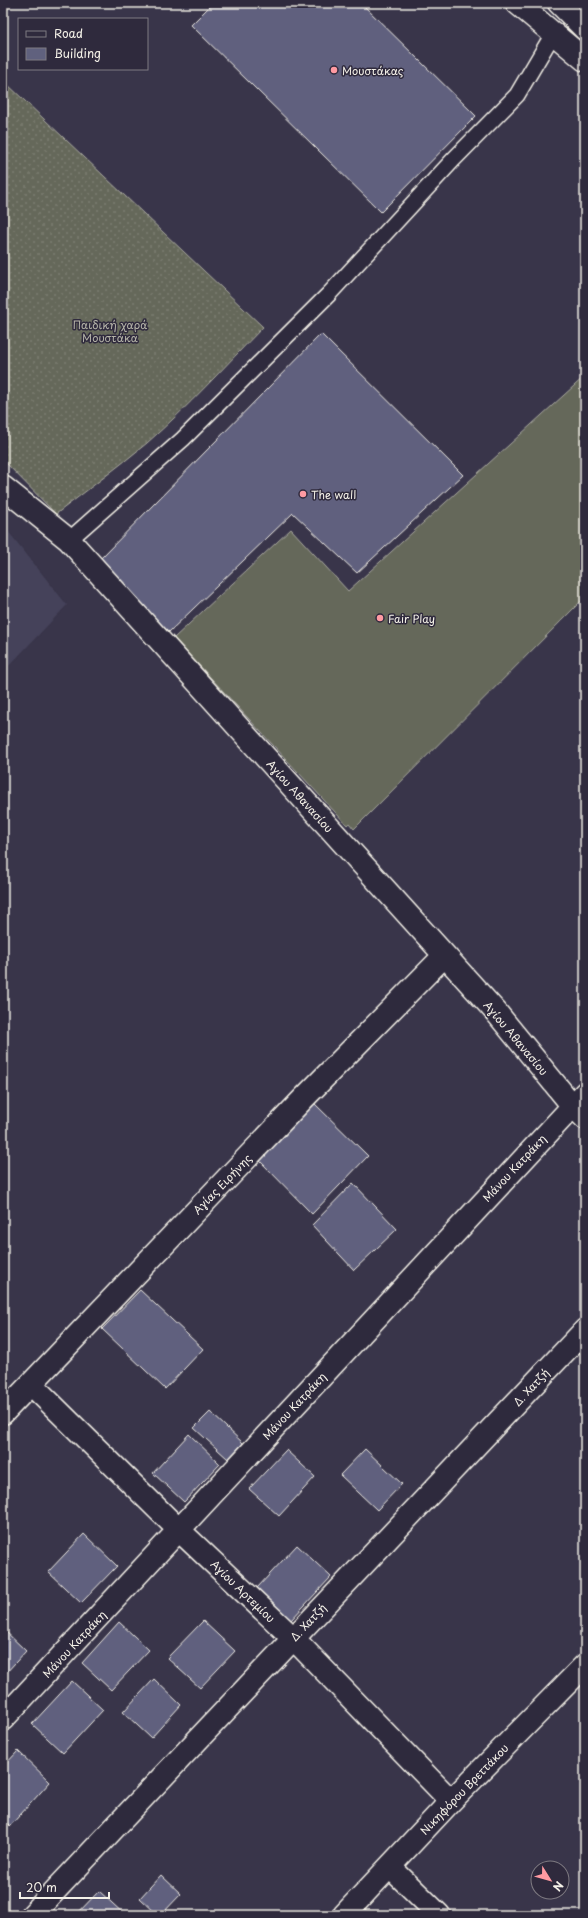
<svg xmlns="http://www.w3.org/2000/svg" width="588" height="1918" font-family="'Playpen Sans',sans-serif">
<defs>
<pattern id="grass-dots" width="8" height="8" patternUnits="userSpaceOnUse"><rect width="8" height="8" fill="#65685a"/><path d="M2 2h.1M6 6h.1" fill="none" stroke="#7c7e72" stroke-width="1.8" stroke-linecap="round"/></pattern>
</defs>
<rect width="100%" height="100%" fill="#39354a"/>
<filter id="ink" filterUnits="userSpaceOnUse"><feTurbulence type="fractalNoise" baseFrequency=".025" numOctaves="2"/><feDisplacementMap in="SourceGraphic" scale="8" xChannelSelector="R" yChannelSelector="G"/><feConvolveMatrix kernelMatrix="1 2 1 2 8 2 1 2 1" color-interpolation-filters="sRGB"/></filter>
<g filter="url(#ink)">
<path fill="#45425a" d="M3,525l64,80 -64,67z"/>
<path fill="url(#grass-dots)" stroke="#acaca1" d="M5,82l258,245c-38,39 -75,80 -116,116 -30,25 -61,48 -91,71l-53,-54v-376z"/>
<path fill="#65685a" stroke="#acaca1" d="M585,376v221l-231,232 -5,-6 -2,2 -173,-187 117,-109 57,62z"/>
<path fill="#60617e" stroke="#f4f1e8" d="M213,3h148l115,113 -95,96 -190,-187z
M321,334l142,141 -106,98 -64,-60 -124,119 -70,-72z
M313,1102l55,54 -56,58 -52,-53z
M353,1183l44,46 -43,41 -42,-45z
M140,1290l63,59 -38,40 -63,-60z
M210,1412l33,31 -15,16 -34,-31z
M189,1434l31,30 -36,38 -31,-29z
M365,1449l37,35 -25,26 -37,-35z
M286,1450l29,27 -36,39 -30,-27z
M84,1534l33,32 -36,37 -33,-31z
M297,1545l34,32 -40,43 -34,-32z
M203,1621l32,30 -35,37 -33,-30z
M119,1622l30,28 -38,40 -29,-27z
M3,1629l23,22 -21,23 -2,-3z
M154,1679l27,26 -30,33 -28,-26z
M72,1681l31,29 -40,43 -31,-29z
M18,1751l32,31 -40,44 -7,-7v-52z
M161,1875l20,19 -20,21h-3l-18,-17z
M99,1891l26,24h-49z"/>
<g fill="none" stroke-linecap="round" stroke-linejoin="round">
<defs>
<path id="lane" d="M69,540l114,-101 146,-145 125,-135 63,-64 36,-61"/>
<path id="street" d="M3,487l66,53 427,472 76,93 13,13
M31,1384l149,147 113,107 158,163
M3,1413l301,-315 140,-142
M3,1719l582,-626
M390,1867l49,48
M32,1915l553,-585
M344,1915l107,-114 134,-136"/>
<path id="secondary" d="M517,3l68,57
M559,3l26,26"/>
</defs>
<use href="#lane" stroke="#f4f1e8" stroke-width="18"/>
<use href="#street" stroke="#f4f1e8" stroke-width="25"/>
<use href="#secondary" stroke="#f4f1e8" stroke-width="25"/>
<use href="#lane" stroke="#2f2a3d" stroke-width="15"/>
<use href="#street" stroke="#2f2a3d" stroke-width="22"/>
<use href="#secondary" stroke="#2f2a3d" stroke-width="22"/>
</g>
</g>
<g fill="#ff9aa2" stroke="#2f2a3d" stroke-width="1.5">
<circle cx="334" cy="70" r="4"/>
<circle cx="303" cy="494" r="4"/>
<circle cx="380" cy="618" r="4"/>
</g>
<g text-anchor="middle" dominant-baseline="central" stroke-width="3" stroke-linejoin="round" paint-order="stroke">
<g font-size="11" fill="#f4f1e8" stroke="#2f2a3d" text-anchor="start">
<text x="342" y="70">Μουστάκας</text>
<text x="311" y="494">The wall</text>
<text x="388" y="618">Fair Play</text>
</g>
<g font-size="11" fill="#b4b3a8" stroke="#2f2a3d">
<text x="110" y="324">Παιδική χαρά<tspan x="110" dy="13">Μουστάκα</tspan></text>
</g>
<g font-size="11" fill="#f4f1e8" stroke="#2f2a3d">
<text transform="translate(300 796) rotate(48)">Αγίου Αθανασίου</text>
<text transform="translate(516 1038) rotate(50)">Αγίου Αθανασίου</text>
<text transform="translate(514 1168) rotate(-47)">Μάνου Κατράκη</text>
<text transform="translate(222 1184) rotate(-46)">Αγίας Ειρήνης</text>
<text transform="translate(531 1387) rotate(-47)">Δ. Χατζή</text>
<text transform="translate(294 1406) rotate(-47)">Μάνου Κατράκη</text>
<text transform="translate(243 1591) rotate(44)">Αγίου Αρτεμίου</text>
<text transform="translate(308 1622) rotate(-47)">Δ. Χατζή</text>
<text transform="translate(74 1644) rotate(-47)">Μάνου Κατράκη</text>
<text transform="translate(464 1789) rotate(-46)">Νικηφόρου Βρεττάκου</text>
</g>
</g>
<rect width="588" height="1918" fill="none" stroke="#2f2a3d" stroke-width="16"/>
<rect x="8" y="8" width="572" height="1902" fill="none" stroke="#f4f1e8" stroke-width="1.5" filter="url(#ink)"/>
<rect x="18" y="18" width="130" height="52" fill="#2f2a3d" stroke="#7e7a81"/>
<rect x="26" y="31" width="20" height="6" fill="#2f2a3d" stroke="#7e7a81"/>
<text x="54" y="38" font-size="12" fill="#f4f1e8">Road</text>
<rect x="26" y="48" width="20" height="12" fill="#60617e" stroke="#7e7a81"/>
<text x="54" y="58" font-size="12" fill="#f4f1e8">Building</text>
<g transform="translate(550 1880) rotate(127)"><circle r="19" fill="#2f2a3d" stroke="#7e7a81"/>
<path d="M0-3L7 15L0 10L-7 15Z" fill="#ff9aa2"/>
<text y="-6" font-size="11" font-weight="bold" text-anchor="middle" fill="#f4f1e8">N</text>
</g>
<path d="M20 1892v6h89v-6" fill="none" stroke="#f4f1e8" stroke-width="2"/>
<text x="26" y="1892" font-size="12" fill="#f4f1e8" stroke="#2f2a3d" stroke-width="3" paint-order="stroke">20 m</text>
</svg>
